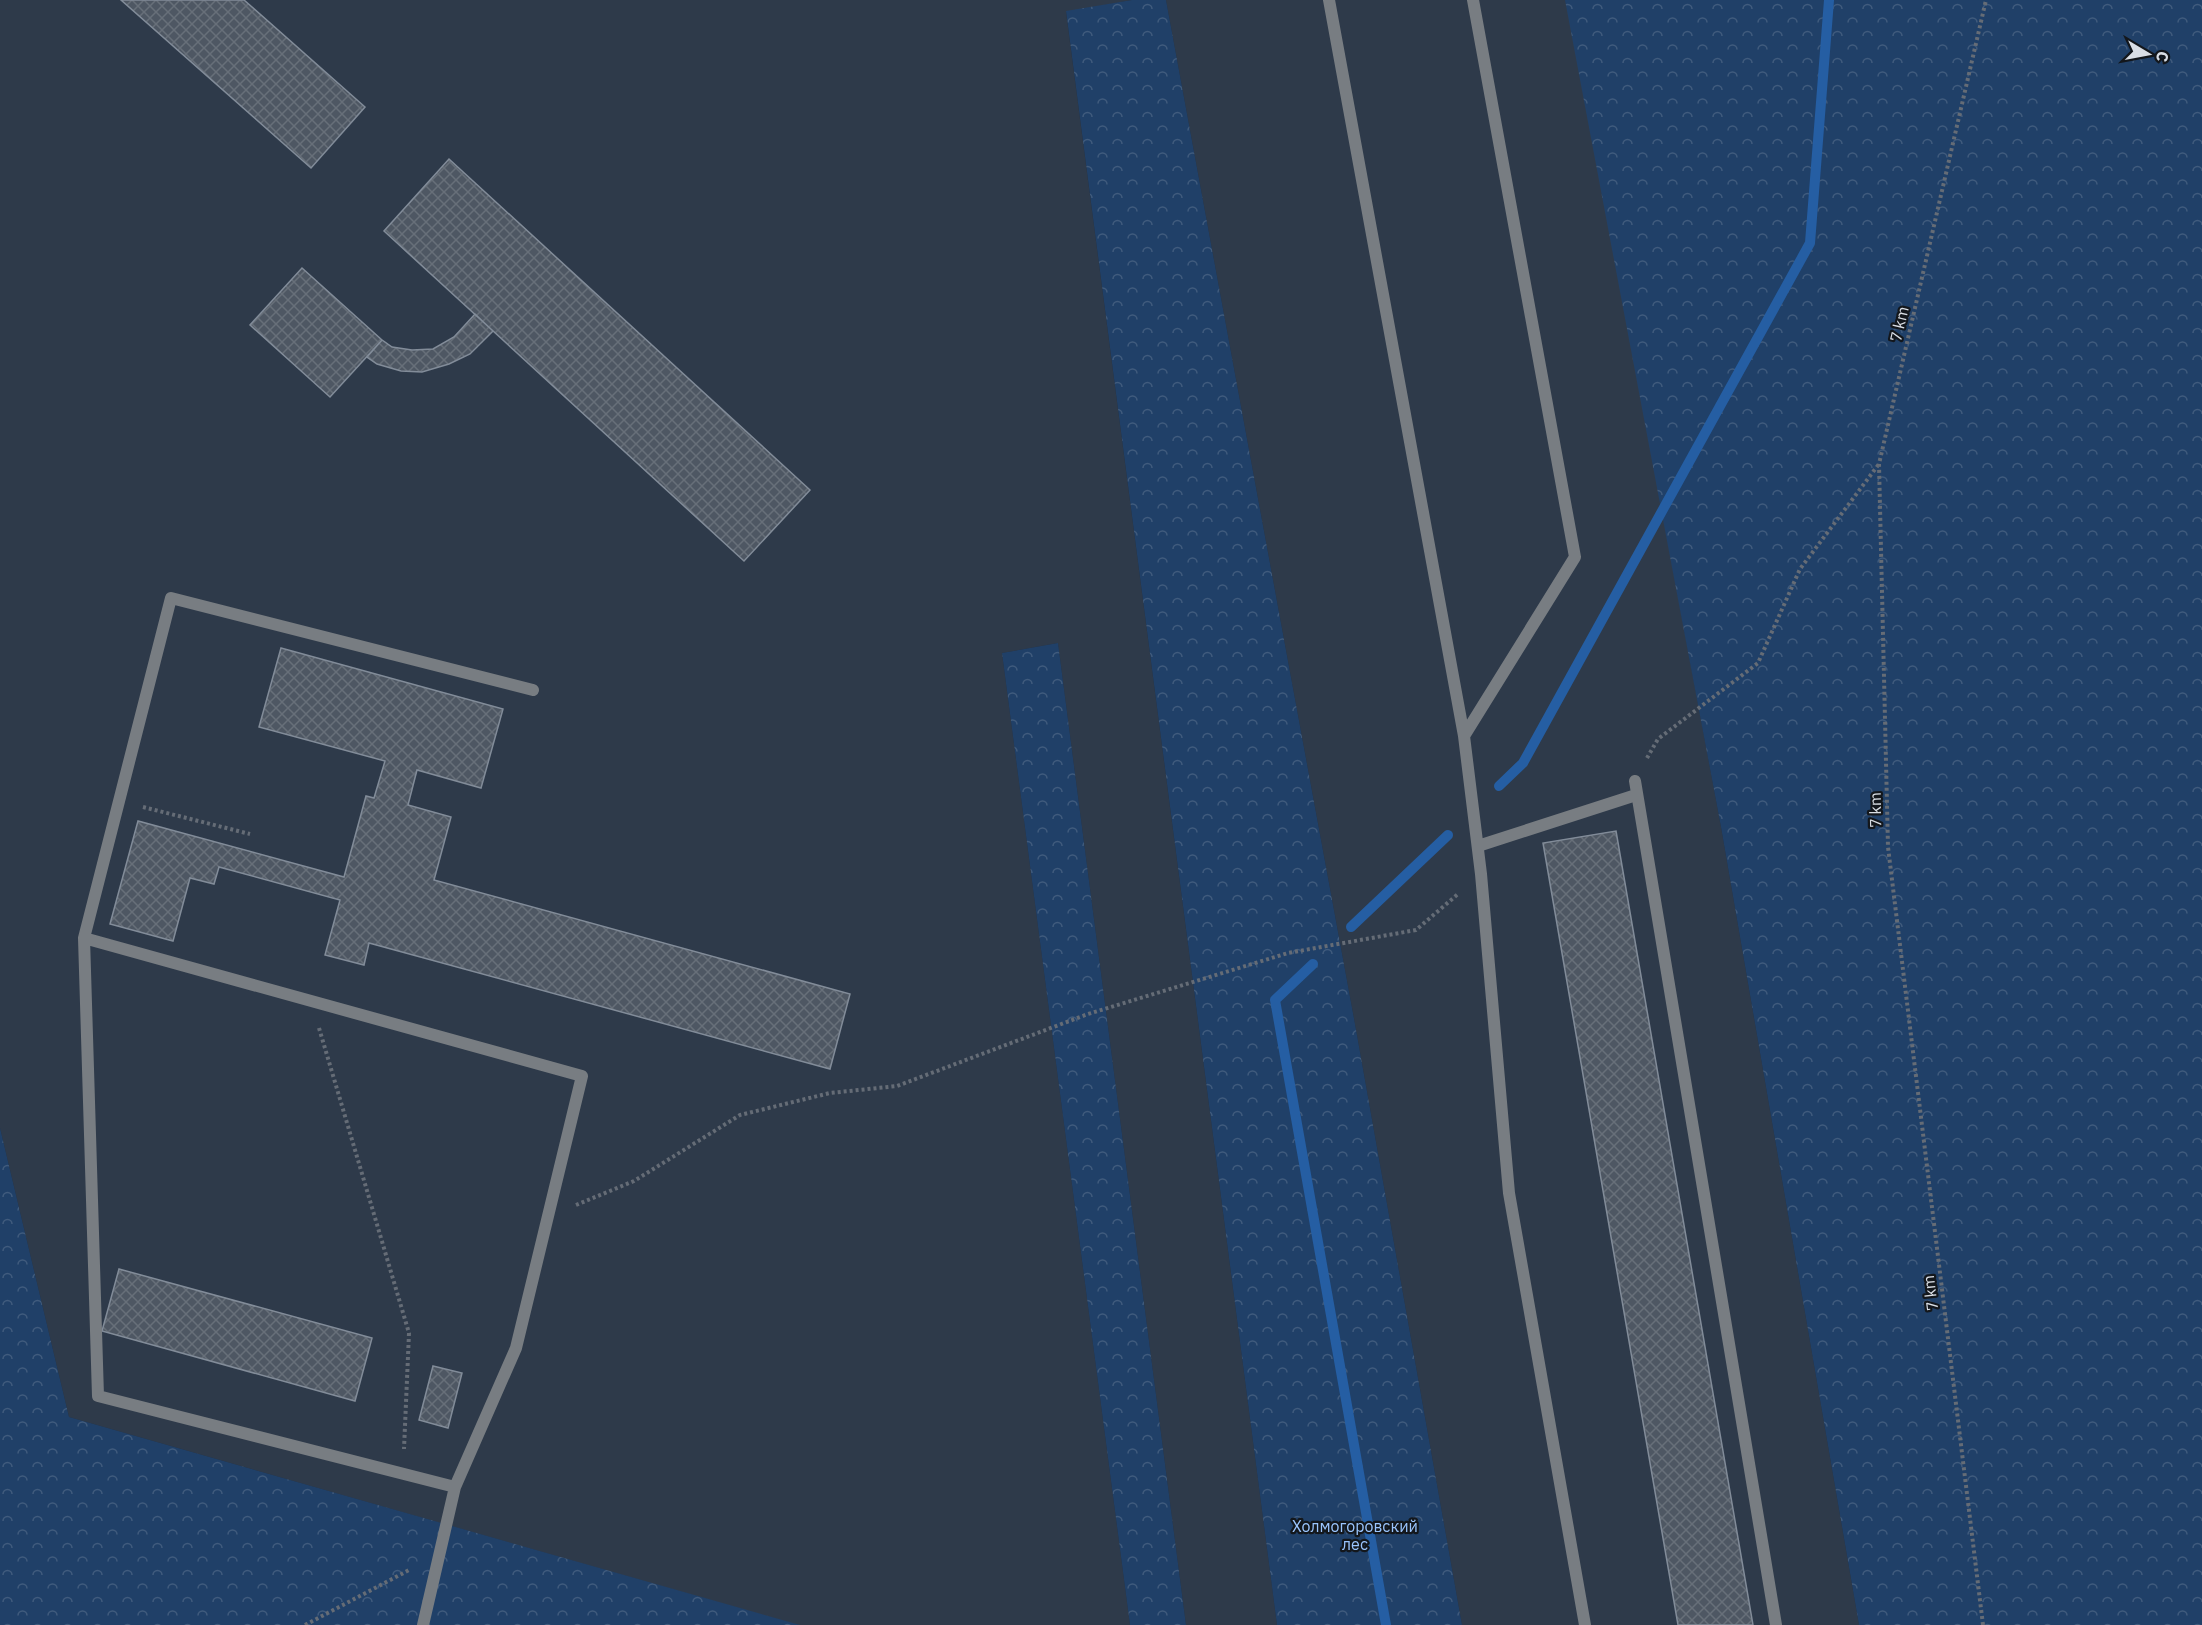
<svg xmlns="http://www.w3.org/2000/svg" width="2202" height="1625" font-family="'IBM Plex Sans',sans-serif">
<defs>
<pattern id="forest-crowns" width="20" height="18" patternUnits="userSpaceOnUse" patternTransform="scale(1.5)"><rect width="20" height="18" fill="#204068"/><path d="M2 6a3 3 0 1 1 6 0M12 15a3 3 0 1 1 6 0" fill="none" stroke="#405b7d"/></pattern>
<pattern id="building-cross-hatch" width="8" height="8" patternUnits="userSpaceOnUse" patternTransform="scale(1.5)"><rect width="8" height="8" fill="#4e5763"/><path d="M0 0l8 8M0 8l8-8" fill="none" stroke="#676f79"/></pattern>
</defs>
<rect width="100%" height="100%" fill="#272f3a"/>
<path fill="#2e3a4a" d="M0,0h1132l-66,12 211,1613h-91l-128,-982 -56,10 128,972h-332l-729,-208 -69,-289z
M1166,0h401l154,827 138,798h-397l-107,-601z"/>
<path fill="url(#forest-crowns)" d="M1132,0h34l189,1024 107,601h-185l-211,-1614z
M1565,0h637v1625h-343l-138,-798z
M1058,643l128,982h-56l-128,-972z
M0,1128l69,289 731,208h-800z"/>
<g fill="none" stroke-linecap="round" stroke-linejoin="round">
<path stroke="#255ea3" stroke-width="10" d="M1499,786l24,-23 287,-520 19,-243
M1351,927l97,-92
M1313,964l-38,36 111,625"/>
</g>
<path fill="url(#building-cross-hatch)" stroke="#828c99" stroke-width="1.5" d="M121,0h123l121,107 -54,61z
M449,159l361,331 -66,71 -360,-330z
M302,268l80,72 -52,57 -80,-72z
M475,314l18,17 -23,23 -21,10 -27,8 -21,-1 -24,-7 -10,-7 15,-17 10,7 20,3 21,-1 21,-12z
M281,648l222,61 -22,79 -64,-18 -9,35 43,12 -17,63 416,114 -20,75 -461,-126 -5,22 -39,-10 15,-55 -121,-33 -5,17 -24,-6 -17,63 -63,-17 28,-103 206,56 22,-81 8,2 11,-37 -126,-34z
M1616,831l137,794h-75l-135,-782z
M119,1269l253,69 -17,63 -253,-70z
M433,1366l29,7 -14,55 -29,-8z"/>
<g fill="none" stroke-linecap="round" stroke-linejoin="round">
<path stroke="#656c76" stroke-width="4" stroke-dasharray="3 3" stroke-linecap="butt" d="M1647,758l11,-19 100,-76 42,-94 79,-105
M143,807l107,27
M319,1028l90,305 -5,116
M576,1205l58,-24 106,-66 90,-22 67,-7 191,-72 200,-61 128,-23 42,-36
M305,1625l106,-56
M1983,1625l-95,-778 -9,-383 107,-464"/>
<path stroke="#787d82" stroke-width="12" d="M1329,0l135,736 17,138 28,319 76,432
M1464,736l111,-179 -102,-557
M1635,781l141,844
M1478,846l158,-51
M84,938l14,458 357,91
M423,1625l32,-138 61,-139 66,-272 -498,-138 87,-340 362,92"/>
</g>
<g text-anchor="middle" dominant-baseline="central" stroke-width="4.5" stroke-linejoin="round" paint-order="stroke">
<g font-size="16" fill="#d9dee5" stroke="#13171c">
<text transform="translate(1899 324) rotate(-77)">7 km</text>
<text transform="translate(1875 810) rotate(-91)">7 km</text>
<text transform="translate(1930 1293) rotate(-97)">7 km</text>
</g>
<g font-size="16" fill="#9ac5fe" stroke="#13171c">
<text x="1355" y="1526">Холмогоровский<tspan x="1355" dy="18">лес</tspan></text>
</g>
</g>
<g transform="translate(2148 54) rotate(100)" stroke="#13171c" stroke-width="4.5" paint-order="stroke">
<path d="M0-4.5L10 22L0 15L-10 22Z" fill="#d9dee5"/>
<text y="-9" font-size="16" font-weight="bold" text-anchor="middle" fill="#d9dee5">С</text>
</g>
</svg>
